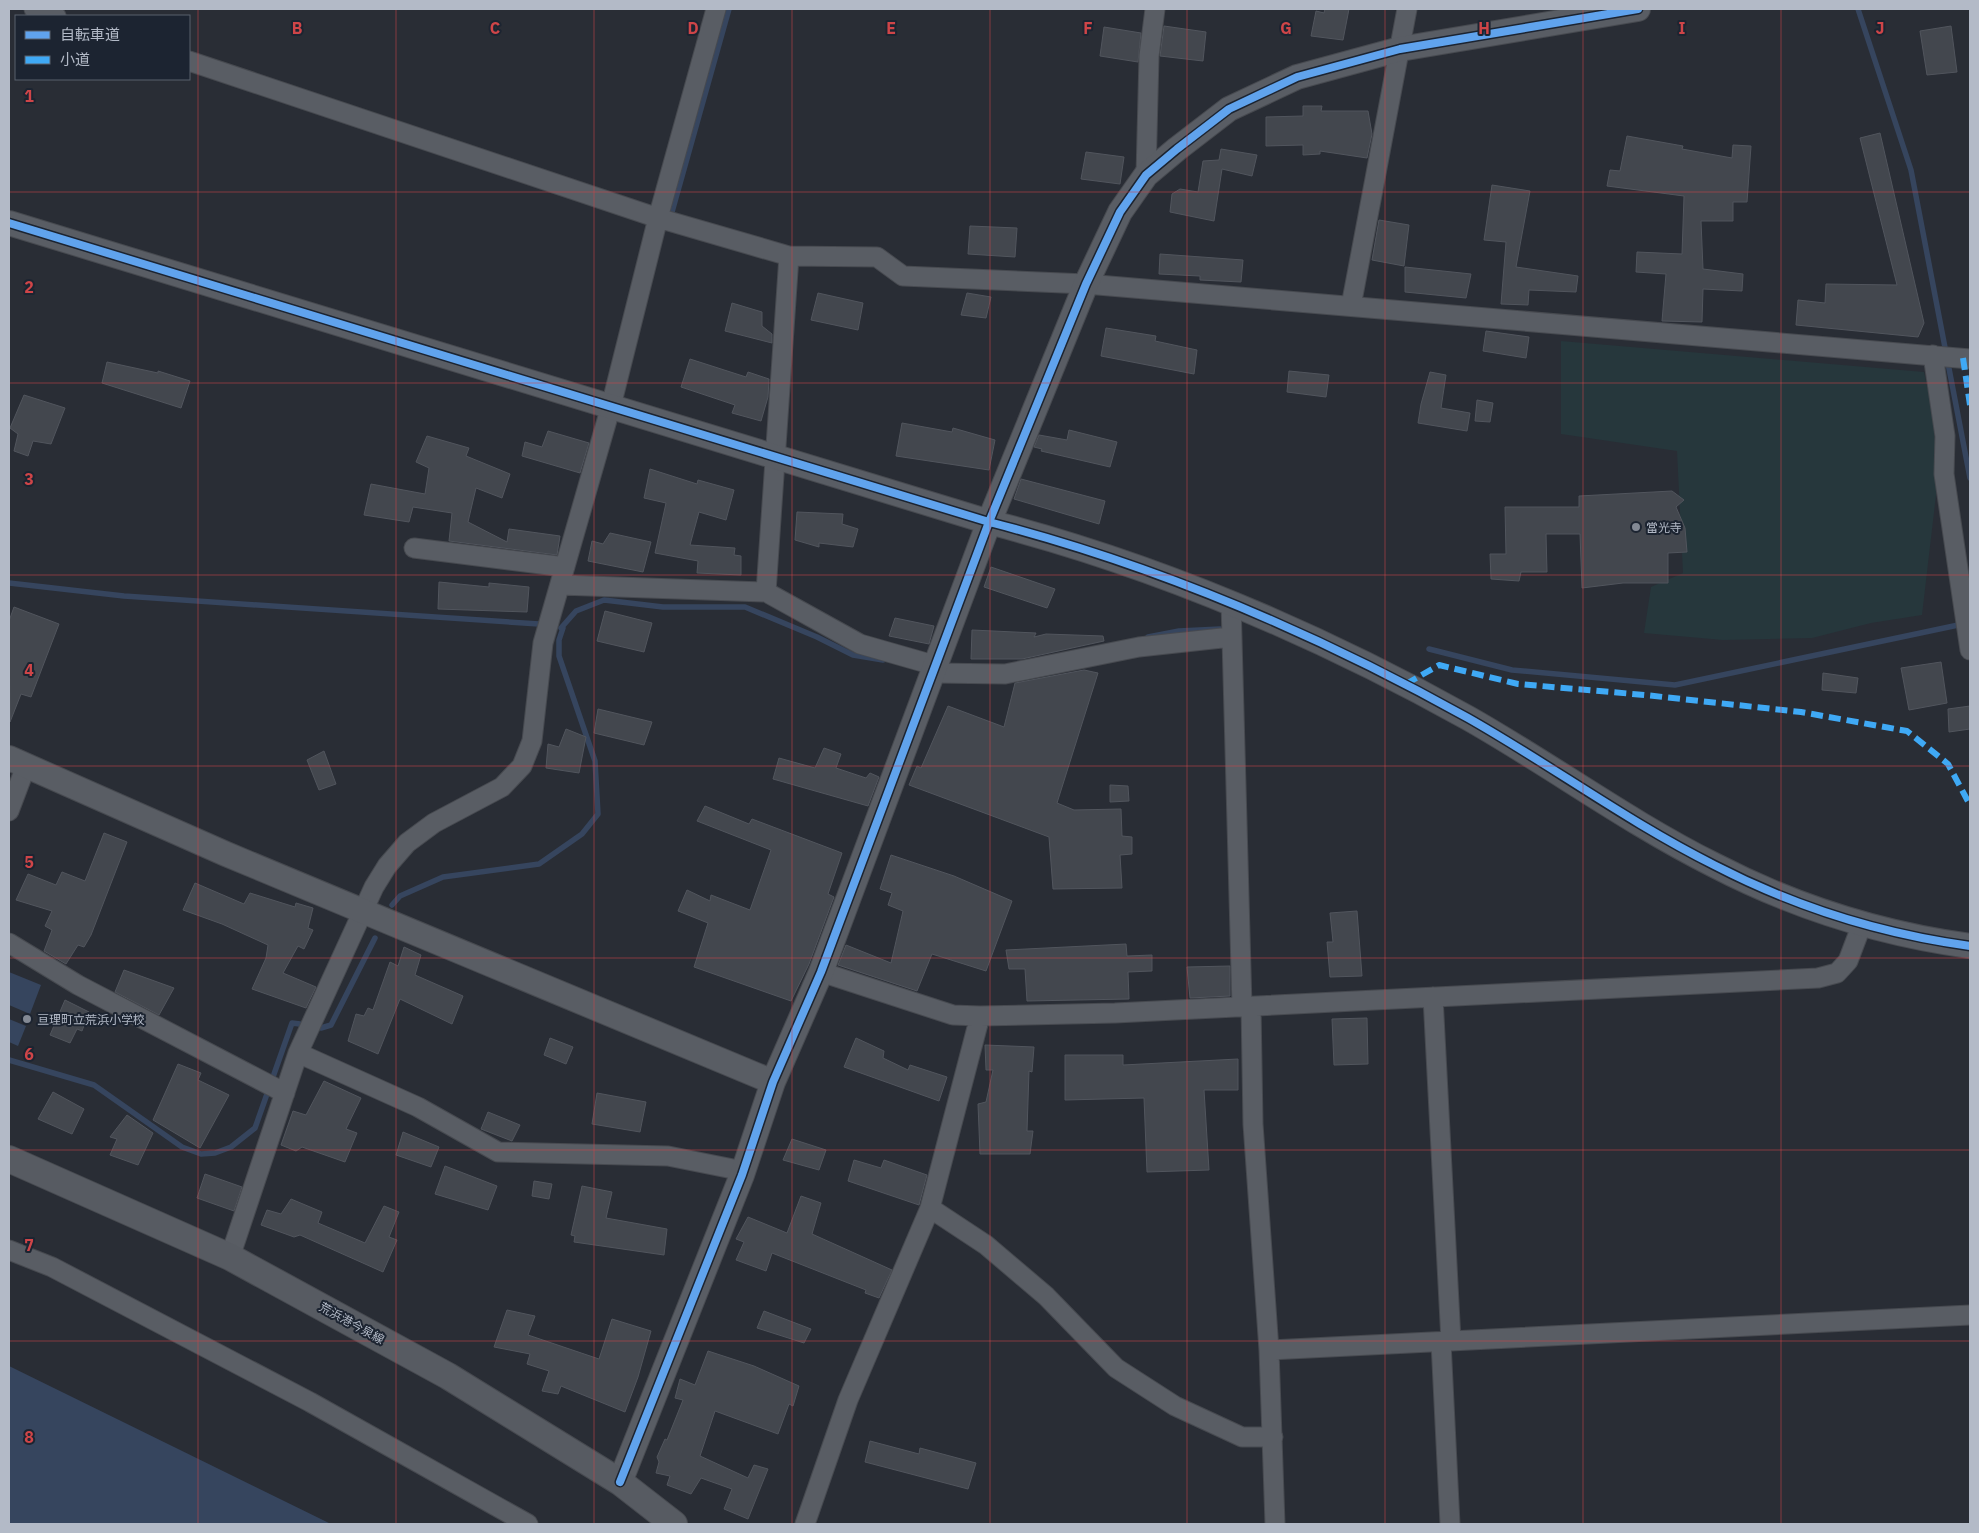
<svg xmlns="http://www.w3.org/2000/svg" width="1979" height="1533" font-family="'IBM Plex Sans','Noto Sans JP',sans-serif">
<rect width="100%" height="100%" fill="#292d35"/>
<path fill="#26373c" d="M1561,341l363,31 8,37 6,69 -16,137 -51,8 -59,15 -89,2 -79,-7 7,-46 32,-14 -6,-122 -116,-17z"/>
<path fill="#36455e" d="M9,972l32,13 -11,29 -21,-9z
M9,1019l17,7 -8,20 -9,-4z
M9,1366l322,158h-322z"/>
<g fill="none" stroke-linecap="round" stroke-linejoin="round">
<path stroke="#36455e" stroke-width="5.5" d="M1858,9l53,161 59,308
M672,212l57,-203
M9,583l115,13 415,28
M561,628l15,-17 28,-11 59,7h82l72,30 36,18 30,5
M1148,637l31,-6 41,-2
M1429,649l83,21 163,15 288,-61
M392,905l8,-9 43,-19 96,-13 43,-30 16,-20 -3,-53 -36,-105v-16l4,-12
M321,1028l10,-3 44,-87
M9,1060l85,25 88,62 19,7 14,-1 16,-6 24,-19 37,-105 8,1"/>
</g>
<path fill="#43474e" stroke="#51555d" d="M1325,9h24l-6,31 -32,-4 5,-25 8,2z
M1164,26l42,6 -3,29 -43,-5z
M1951,26l6,46 -30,3 -7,-44z
M1104,27l37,6 -3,29 -38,-6z
M1303,106h19l-1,5h47l4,23 -5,24 -47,-7v3l-17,1v-10l-37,1v-29l37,-1z
M1880,133l44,190 -6,14 -122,-12 2,-25 27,3 1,-19 71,1 -37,-147z
M1627,136l56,10 -1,3 50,9 1,-13 18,1 -4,56h-14v19h-32l2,48 40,5 -1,17 -39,-2 -1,33 -40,-1 4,-47 -30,-2 1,-20 45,2 2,-58 -77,-10 3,-16 10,1z
M1221,149l36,6 -5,21 -30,-7 -8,52 -44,-9 2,-18 8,-5 18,3 5,-31 16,-1z
M1086,152l38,5 -4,27 -39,-5z
M1492,185l38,6 -14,76 62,9 -2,16 -47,-2 -1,15 -27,-1 5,-62 -22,-2z
M1379,220l30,5 -5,41 -32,-6z
M970,226l47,2 -2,29 -47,-3z
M1160,254l83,6 -2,22 -41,-2v-4l-41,-2z
M1405,267l66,7 -5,24 -61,-6z
M818,293l45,10 -5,27 -47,-10z
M967,293l24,4 -5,21 -25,-3z
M732,303l30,9v14l10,8v9l-47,-12z
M1106,328l50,8 -1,5 42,9 -3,24 -93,-18z
M1486,331l43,6 -3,21 -43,-7z
M690,359l56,18 2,-5 21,7 -1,18 -7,24 -29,-8 3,-8 -54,-18z
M107,362l51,11v-2l32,10 -9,27 -79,-25z
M1289,371l40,4 -3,22 -39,-5z
M1430,372l16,3 -5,33 29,5 -3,18 -49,-8 3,-19z
M24,395l41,13 -14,36 -18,-3 -5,15 -14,-5 4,-17 -8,-6z
M1477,400l16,3 -3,19 -15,-1z
M902,423l50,9 1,-4 42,12 -6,30 -93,-14z
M1069,430l48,12 -7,25 -69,-16 1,-2 -8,-2 5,-12 28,5z
M548,431l41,12 -9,30 -58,-17 3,-14 17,5z
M427,436l42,12 -3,8 44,18 -8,24 -26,-10 -8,34 39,20 2,-13 51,7 -3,19 -108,-14 3,-28 -39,-6 -4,15 -45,-7 7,-31 54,10 4,-26 -13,-6z
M650,469l47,15 1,-4 36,10 -8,30 -27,-8 -9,33 45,3 -1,7 7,1v19l-44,-2 1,-12 -43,-8 11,-50 -22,-5z
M1021,479l84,22 -6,23 -85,-25z
M1672,491l12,9 -8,7 9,21 2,24 -19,1v30h-45l-41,5 -2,-54h-34l1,38h-26l-2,9 -28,-2 -1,-25h16l-1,-47h74v-11z
M797,512l46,2 -1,10 16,5 -5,18 -34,-4v4l-24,-7z
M610,533l41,9 -8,30 -55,-11 4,-20 11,3z
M991,567l64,22 -8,19 -63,-21z
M439,582l50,5v-4l40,4 -2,25 -89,-3z
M14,607l45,17 -28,73 -10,-3 -11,28 -1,-101z
M605,611l47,12 -8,29 -47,-11z
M895,618l39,8 -5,18 -40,-8z
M972,630l64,3 -2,4 12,-3 57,2 1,5 -82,18h-51z
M1941,662l6,41 -38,7 -8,-42z
M1084,670l14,3 -41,130 17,7 47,-1 1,27 10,1v17l-12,1 2,33 -69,1 -4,-52 -140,-52 8,-19 4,2 27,-62 56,21 11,-44z
M1823,673l35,5 -2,15 -34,-3z
M1970,706v23l-21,3 -1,-23z
M598,709l54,13 -8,23 -50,-12z
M566,729l20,8 -7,36 -33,-5 2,-24 11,3z
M824,748l17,6 -5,14 30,10 4,-5 9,4 -11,29 -95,-27 6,-21 36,10z
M324,751l12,33 -17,6 -12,-30z
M1110,785l18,1 1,15 -19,1z
M705,806l44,18 3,-5 90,34 -14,41 6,3 -25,67 -18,37 -97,-34 14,-44 -30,-12 9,-21 23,11 1,-6 39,15 21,-60 -74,-29z
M104,833l23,9 -36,93 -7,12 -6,-2 -12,19 -22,-13 8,-21 -7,-4 7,-15 -36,-11 12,-26 28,11 6,-13 23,9z
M891,855l63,21 58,25 -26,70 -54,-17 -15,37 -79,-26 8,-20 45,18 12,-52 -15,-6 4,-12 -12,-4z
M195,883l49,21 6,-11 45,14 1,-4 17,5 -5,20 5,2 -9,19 -6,-3 -15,27 33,14 -10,21 -54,-19 14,-31 2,-13 -46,-21 -39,-14z
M1357,911l5,65 -32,1 -3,-35h6l-3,-29z
M1126,944l1,12 25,-1v16l-24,1 1,27 -102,2 -2,-32h-16l-3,-19z
M404,947l17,8 -6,20 48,21 -11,28 -52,-25 -22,55 -30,-13 8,-27 8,2 4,-8 5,2 17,-48 8,4z
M1230,966v30l-40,2 -3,-31z
M124,970l50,18 -15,27 -44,-23z
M65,1000l24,12 -7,19 -5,-2 -7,14 -20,-8z
M1367,1018l1,46 -34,1 -2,-46z
M550,1038l23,9 -7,17 -22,-9z
M856,1038l28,13 -1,7 25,12 2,-5 37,12 -8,24 -95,-34z
M985,1045l49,2 -2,25 -3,-1 -2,60h6l-3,23h-50l-2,-50 8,-2 7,-32h-7z
M1065,1055h58v10l115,-6v31h-34l5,80 -62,2 -3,-74 -79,2z
M178,1064l23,9 -3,7 31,15 -29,53 -47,-28z
M324,1081l37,17 -15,31 11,4 -12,29 -43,-15 -6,4 -15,-6 12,-34 13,4z
M53,1092l31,17 -12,25 -34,-15z
M597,1093l49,9 -6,30 -48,-8z
M488,1112l32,13 -8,16 -31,-12z
M127,1115l26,18 -15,32 -28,-10 7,-16 -7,-2z
M403,1132l36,15 -8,20 -35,-12z
M792,1139l34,11 -7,20 -36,-10z
M854,1160l27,8 3,-8 43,15 -8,30 -71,-24z
M445,1166l52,20 -9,24 -53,-16z
M205,1174l37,13 -8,24 -37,-13z
M534,1181l18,3 -3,15 -17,-3z
M582,1186l30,6 -6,26 61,11 -3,26 -90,-13 1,-6 -4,-1z
M801,1196l20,7 -9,31 80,36 -13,28 -14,-5 1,-3 -94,-37 -6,18 -30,-11 8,-18 -8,-3 12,-22 39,16z
M291,1199l31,13 -4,11 47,20 19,-37 15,6 -10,25 8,3 -14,32 -83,-37 -6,2 -33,-12 6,-15 14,4z
M507,1310l28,6 -7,19 71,24 13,-40 39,12 -13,46 -13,35 -64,-26 -3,8 -16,-3 7,-20 -22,-7 3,-10 -36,-7z
M764,1311l47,18 -7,14 -47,-15z
M708,1351l46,15 45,20 -6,20 -4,-2 -11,30 -63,-23 -15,45 48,22 6,-13 14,4 -20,50 -24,-10 8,-20 -31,-11 -10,16 -24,-9 3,-9 -14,-3 3,-11 -2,-5 8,-18 2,1 16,-40 -8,-2 5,-19 15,6z
M870,1441l49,13 1,-6 56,15 -8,26 -103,-27z"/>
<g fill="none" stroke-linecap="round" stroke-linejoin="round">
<defs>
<path id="minor" d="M34,9l22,7
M189,61l469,157 131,38 88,1 26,19 183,8 884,75
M1146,175l3,-119 6,-47
M1351,306l56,-297
M1933,355l12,81 -1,38 26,176
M414,548l151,19
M560,585l206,7 94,52 77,22
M766,592l23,-336
M1231,602l11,405
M934,673l71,1 134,-27 92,-10
M9,811l17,-45
M9,943l69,42 207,108
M821,972l132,43 27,1 135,-3 703,-35 19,-5 11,-12 14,-37
M1433,997l18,344
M1251,1006l2,118 16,226 6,174
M298,1053l120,54 80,45 170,4 75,15
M930,1208l56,37 60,51 70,72 59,38 67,31h31
M9,1250l43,17 258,135 218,122
M230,1257l68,-204 76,-166 13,-21 20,-23 27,-20 68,-36 20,-21 10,-25 11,-98 68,-237 47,-188 58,-209
M1441,1342l9,182
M1269,1350l701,-35
M805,1524l43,-124 82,-192 50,-192"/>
<path id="tertiary" d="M9,223l980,299c167,43 328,112 479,196 83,47 160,104 246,147 79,41 168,69 256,81
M9,758l217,96 547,228
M620,1482l122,-307 31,-93 48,-110 168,-450 97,-238 34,-72 26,-37 31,-26 52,-40 68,-32 103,-28 238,-40"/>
<path id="secondary" d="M9,1159l221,98 218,119 172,106 54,42"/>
</defs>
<use href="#minor" stroke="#474a50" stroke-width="21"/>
<use href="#tertiary" stroke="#474a50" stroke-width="26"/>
<use href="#secondary" stroke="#474a50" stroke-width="28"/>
<use href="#minor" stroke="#595d64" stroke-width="19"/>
<use href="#tertiary" stroke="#595d64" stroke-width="24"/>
<use href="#secondary" stroke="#575b62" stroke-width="26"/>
<path stroke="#3fa9f5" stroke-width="6" stroke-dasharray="12 6" stroke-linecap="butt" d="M1963,358l7,47
M1406,684l33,-19 79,19 127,11 156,17 106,19 41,33 22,41"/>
<defs>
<path id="cycleway" d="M9,223l980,299c167,43 328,112 479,196 83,47 160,104 246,147 79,41 168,69 256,81
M620,1482l122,-307 31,-93 48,-110 168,-450 97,-238 34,-72 26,-37 31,-26 52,-40 68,-32 103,-28 238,-40"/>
</defs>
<use href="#cycleway" stroke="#1c2431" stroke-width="11"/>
<use href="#cycleway" stroke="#60a3ed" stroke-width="8"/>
</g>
<path fill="none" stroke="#cf4548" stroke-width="1" stroke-opacity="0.55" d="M198,9v1515M396,9v1515M594,9v1515M792,9v1515M990,9v1515M1187,9v1515M1385,9v1515M1583,9v1515M1781,9v1515M9,192h1961M9,383h1961M9,575h1961M9,766h1961M9,958h1961M9,1150h1961M9,1341h1961"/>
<g fill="#838994" stroke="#1c2431" stroke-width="2">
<circle cx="1636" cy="527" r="5"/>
<circle cx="27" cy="1019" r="5"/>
</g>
<g text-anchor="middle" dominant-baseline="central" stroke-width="4" stroke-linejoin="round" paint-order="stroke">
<g font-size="12" fill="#b3bac7" stroke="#1c2431" text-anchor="start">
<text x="1646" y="527">當光寺</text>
<text x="37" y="1019">亘理町立荒浜小学校</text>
</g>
<g font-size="12" fill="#b3bac7" stroke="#1c2431">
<text transform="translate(352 1323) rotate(29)">荒浜港今泉線</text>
</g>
</g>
<g font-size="16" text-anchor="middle" font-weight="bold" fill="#cf4548" stroke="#1c2431" stroke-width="4" stroke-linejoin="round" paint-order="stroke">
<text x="297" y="34">B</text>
<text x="495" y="34">C</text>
<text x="693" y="34">D</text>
<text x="891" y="34">E</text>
<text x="1088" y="34">F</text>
<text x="1286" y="34">G</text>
<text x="1484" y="34">H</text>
<text x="1682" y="34">I</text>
<text x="1880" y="34">J</text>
<text x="29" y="102">1</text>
<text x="29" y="293">2</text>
<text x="29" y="485">3</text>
<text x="29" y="676">4</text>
<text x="29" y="868">5</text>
<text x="29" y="1060">6</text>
<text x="29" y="1251">7</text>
<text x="29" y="1443">8</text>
</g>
<rect width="1979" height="1533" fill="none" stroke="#b3bac7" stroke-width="20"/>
<rect x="15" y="15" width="175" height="65" fill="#1c2431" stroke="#58606d"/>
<rect x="25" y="31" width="25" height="8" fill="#60a3ed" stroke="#58606d"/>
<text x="60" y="40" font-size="15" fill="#b3bac7">自転車道</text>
<rect x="25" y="56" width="25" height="8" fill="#3fa9f5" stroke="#58606d"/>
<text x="60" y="65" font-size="15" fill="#b3bac7">小道</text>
</svg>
